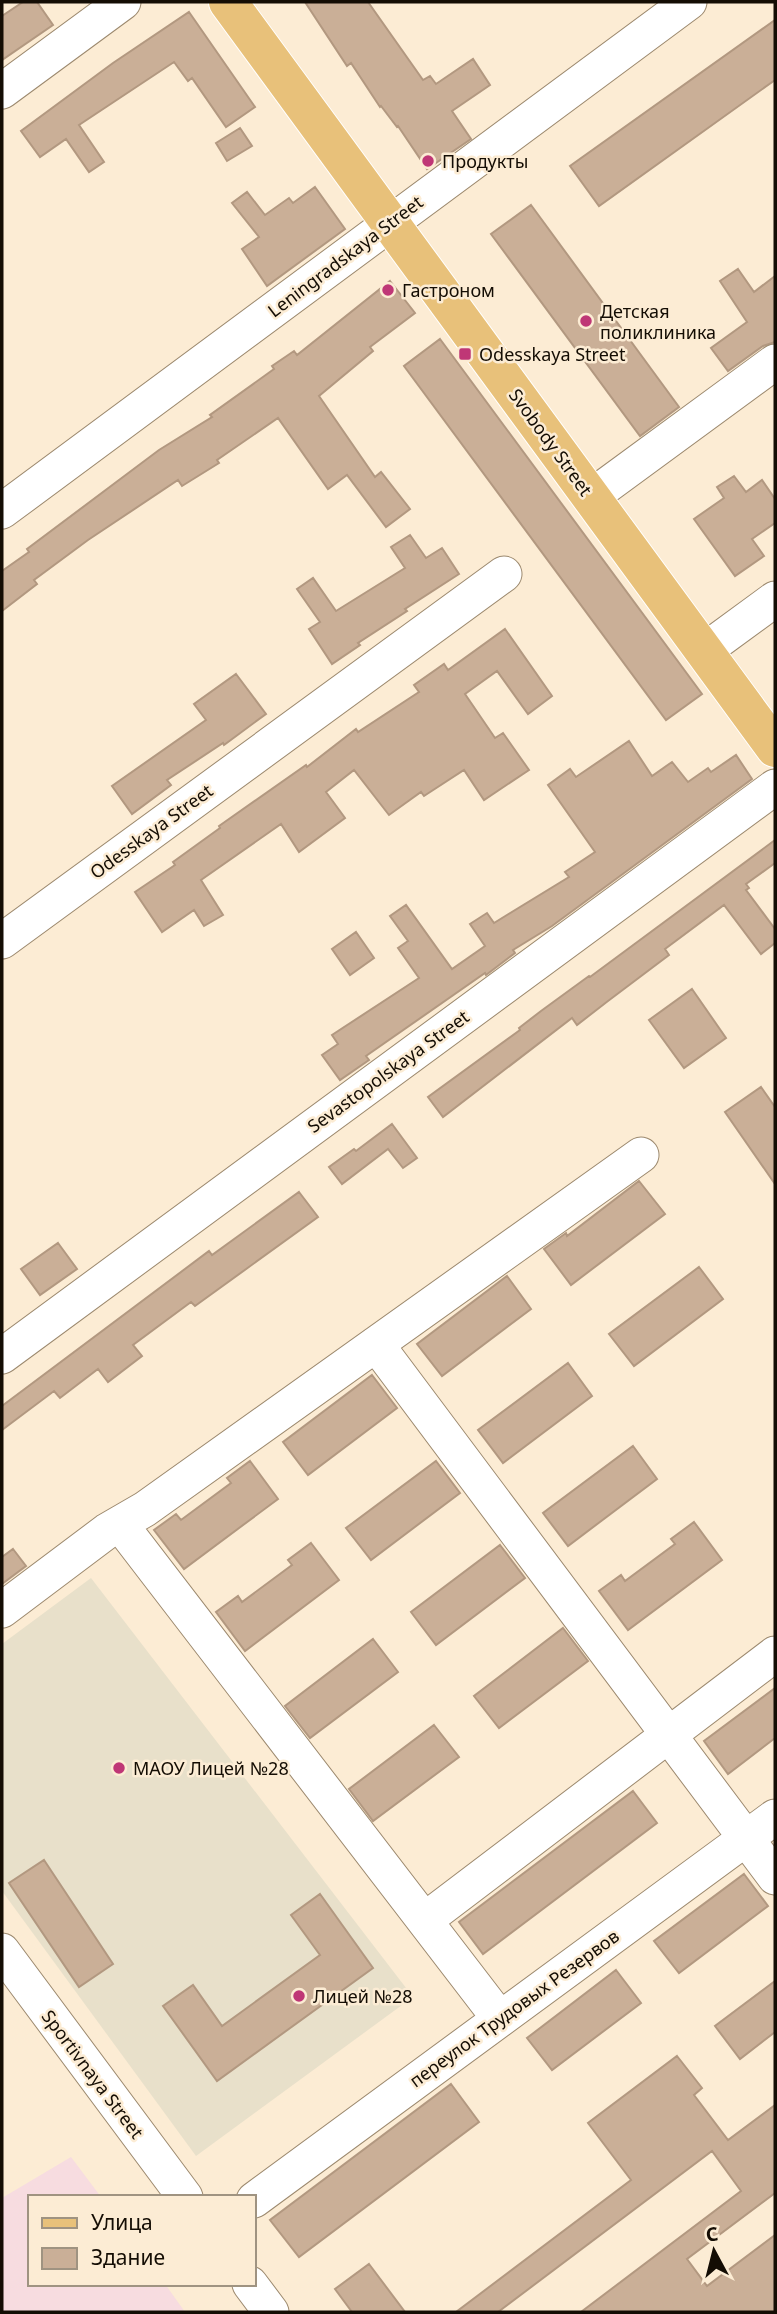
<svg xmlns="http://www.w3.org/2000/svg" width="777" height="2314" font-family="'Noto Sans',sans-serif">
<rect width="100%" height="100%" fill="#fcecd4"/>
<path fill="#f7dce0" d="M71,2157l30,40h-71v87h135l20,28h-183v-114z"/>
<path fill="#e8e0ca" d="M91,1578l322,419 -217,159 -194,-265v-247z"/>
<path fill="#caaf97" stroke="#b29880" stroke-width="2" d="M23,2h14l16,23 -51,35v-44z
M305,2h63l55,78 7,-4 6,8 37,-25 17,26 -38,26 19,28 -44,30 -29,-43 -1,1 -16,-21 -1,1 -29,-44 -4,3z
M189,12l66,95 -29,20 -34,-49 -4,3 -14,-19 -95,63 25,37 -15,10 -23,-33 -26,18 -19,-26 92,-68z
M775,20v60l-176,126 -29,-40z
M240,128l12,18 -25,15 -11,-18z
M315,187l30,42 -78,57 -25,-37 17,-12 -27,-34 15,-11 18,23 24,-17 4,5z
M531,205l148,202 -39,29 -149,-202z
M738,269l16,23 21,-16v66l-12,4 -35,25 -17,-23 36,-26 -27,-41z
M390,281l25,32 -45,34 3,4 -54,45 56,81 6,-5 29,37 -24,18 -39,-52 -19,14 -50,-71 -61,42 2,3 -37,23 -4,-6 -90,60 -54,40 3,4 -35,27v-40l27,-19 -2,-3 132,-99 53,-33 -2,-2 64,-46 -2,-3 22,-15 3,4z
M440,339l262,355 -36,26 -262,-354z
M734,476l12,16 16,-12 13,19v24l-23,16 12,17 -29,20 -41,-57 30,-21 -7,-11z
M410,535l16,23 16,-10 17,26 -54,35 2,2 -49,32 2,2 -28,19 -23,-35 11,-7 -23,-33 16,-11 23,33 69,-43 -14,-21z
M505,629l47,67 -24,18 -31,-43 -32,23 30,44 8,-5 26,37 -45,30 -20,-30 -40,26 -3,-4 -32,23 -35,-45 -28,22 19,26 -46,34 -18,-28 -80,56 22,35 -19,11 -10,-16 -32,22 -27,-40 40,-27 -2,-3 47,-34 -1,-2 87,-61 1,2 49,-38 2,3 61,-40 -5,-7 30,-21 4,6z
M236,674l30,40 -42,31 -1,-2 -56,37 4,5 -39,29 -20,-28 94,-66 -12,-16z
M629,741l23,35 20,-14 16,20 20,-14 3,4 25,-17 16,24 -200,147 -39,24 2,3 -29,22 -1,-2 -119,83 3,4 -29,20 -18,-25 16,-11 -6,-9 87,-57 -21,-30 10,-7 -18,-25 16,-11 46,64 33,-23 -15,-22 17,-11 7,10 75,-46 -4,-5 30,-20 -47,-67 22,-16 6,8z
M775,840v23l-29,21 3,4 -3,2 29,39v14l-14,11 -37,-49 -59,44 4,6 -61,46 -31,24 -5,-7 -129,99 -15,-20 92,-67 -1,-2 22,-17 48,-35 1,1z
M356,932l18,26 -24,17 -18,-26z
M692,989l34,49 -42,30 -35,-48z
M761,1087l14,20v77l-50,-72z
M392,1124l25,34 -14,10 -15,-19 -46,35 -13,-17 25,-18 2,2z
M639,1181l26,33 -94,71 -27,-36 22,-16 1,3z
M299,1192l19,25 -123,89 -4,-4 -58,43 9,11 -34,26 -10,-13 -38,29 -6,-7 -52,39v-24l207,-155 3,4z
M58,1243l19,26 -37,26 -19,-26z
M699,1267l24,32 -89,67 -25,-32z
M507,1276l24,33 -89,67 -25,-32z
M568,1363l24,33 -89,67 -25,-33z
M372,1375l25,33 -89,67 -25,-33z
M633,1446l24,33 -89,67 -25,-33z
M250,1461l28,38 -94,70 -30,-39 22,-16 5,6 50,-37 -4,-5z
M436,1461l24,32 -89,67 -25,-32z
M694,1522l28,38 -94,70 -29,-39 22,-16 4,6 50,-37 -4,-5z
M311,1543l28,37 -94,71 -29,-39 22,-16 4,6 50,-37 -4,-5z
M500,1545l25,33 -89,67 -25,-33z
M13,1549l13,17 -24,18v-27z
M563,1628l25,33 -89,67 -25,-32z
M373,1639l25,33 -88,66 -25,-32z
M775,1688v50l-47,36 -24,-33z
M434,1725l25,32 -86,64 -24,-32z
M633,1791l24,32 -174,131 -24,-32z
M44,1860l69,104 -34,23 -70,-104z
M744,1874l24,32 -89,67 -25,-32z
M320,1894l53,74 -156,113 -54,-75 30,-21 29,41 98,-71 -29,-40z
M616,1970l25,33 -89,67 -25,-32z
M775,1981v51l-35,27 -25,-33z
M677,2056l25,32 -8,7 34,45 47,-35v88l-88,66 20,27 68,-51v77h-194l160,-121 -29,-40 -214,161h-42l175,-132 -43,-57z
M451,2084l28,38 -180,135 -29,-37z
M369,2264l36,48h-53l-17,-23z"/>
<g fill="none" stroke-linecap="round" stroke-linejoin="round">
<defs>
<path id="minor" d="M2,91l121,-89
M591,497l184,-135
M2,511l687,-509
M704,651l71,-52
M2,941l502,-367
M376,1344l399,533
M2,1356l773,-569
M120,1524l380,495
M2,1610l105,-79 38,-22 496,-354
M425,1920l350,-266
M2,1951l183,246
M254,2200l521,-383
M250,2284l21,28"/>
<path id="major" d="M228,2l547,746"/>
</defs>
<use href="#minor" stroke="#9c896e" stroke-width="37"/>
<use href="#major" stroke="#fff" stroke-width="40"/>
<use href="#minor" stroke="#fff" stroke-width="35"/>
<use href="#major" stroke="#e8c17a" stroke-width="38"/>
</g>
<g fill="#bf3776" stroke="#fcecd4" stroke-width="2.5">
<circle cx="428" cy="161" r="7"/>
<circle cx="388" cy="290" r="7"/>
<circle cx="586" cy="321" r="7"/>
<rect x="458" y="347" width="14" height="14" rx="3.5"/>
<circle cx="119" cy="1768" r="7"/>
<circle cx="299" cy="1996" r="7"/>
</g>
<g text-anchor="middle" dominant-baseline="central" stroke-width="5" stroke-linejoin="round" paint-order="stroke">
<g font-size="18" fill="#140d04" stroke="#fcecd4" text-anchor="start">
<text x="442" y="161">Продукты</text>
<text x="402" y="290">Гастроном</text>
<text x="600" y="311">Детская<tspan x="600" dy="21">поликлиника</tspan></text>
<text x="479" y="354">Odesskaya Street</text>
<text x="133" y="1768">МАОУ Лицей №28</text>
<text x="313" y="1996">Лицей №28</text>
</g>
<g font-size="18" fill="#140d04" stroke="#fcecd4">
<text transform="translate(345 256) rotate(-37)">Leningradskaya Street</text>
<text transform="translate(551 442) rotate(54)">Svobody Street</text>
<text transform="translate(151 831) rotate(-36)">Odesskaya Street</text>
<text transform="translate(388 1071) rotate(-36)">Sevastopolskaya Street</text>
<text transform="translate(514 2008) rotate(-36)">переулок Трудовых Резервов</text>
<text transform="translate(93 2074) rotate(53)">Sportivnaya Street</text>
</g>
</g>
<rect width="777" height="2314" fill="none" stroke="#140d04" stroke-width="7"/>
<rect x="28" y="2195" width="228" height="91" fill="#fcecd4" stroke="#9f9381" stroke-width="2"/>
<rect x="42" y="2218" width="35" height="10" fill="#e8c17a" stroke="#9f9381" stroke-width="2"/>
<text x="91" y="2230" font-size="21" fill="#140d04">Улица</text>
<rect x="42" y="2248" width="35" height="21" fill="#caaf97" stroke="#9f9381" stroke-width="2"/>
<text x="91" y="2265" font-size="21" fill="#140d04">Здание</text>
<g transform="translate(714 2251) rotate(353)" stroke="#fcecd4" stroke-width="5" paint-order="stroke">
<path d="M0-5L12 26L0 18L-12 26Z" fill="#140d04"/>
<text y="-10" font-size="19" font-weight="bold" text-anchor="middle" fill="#140d04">С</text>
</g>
</svg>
